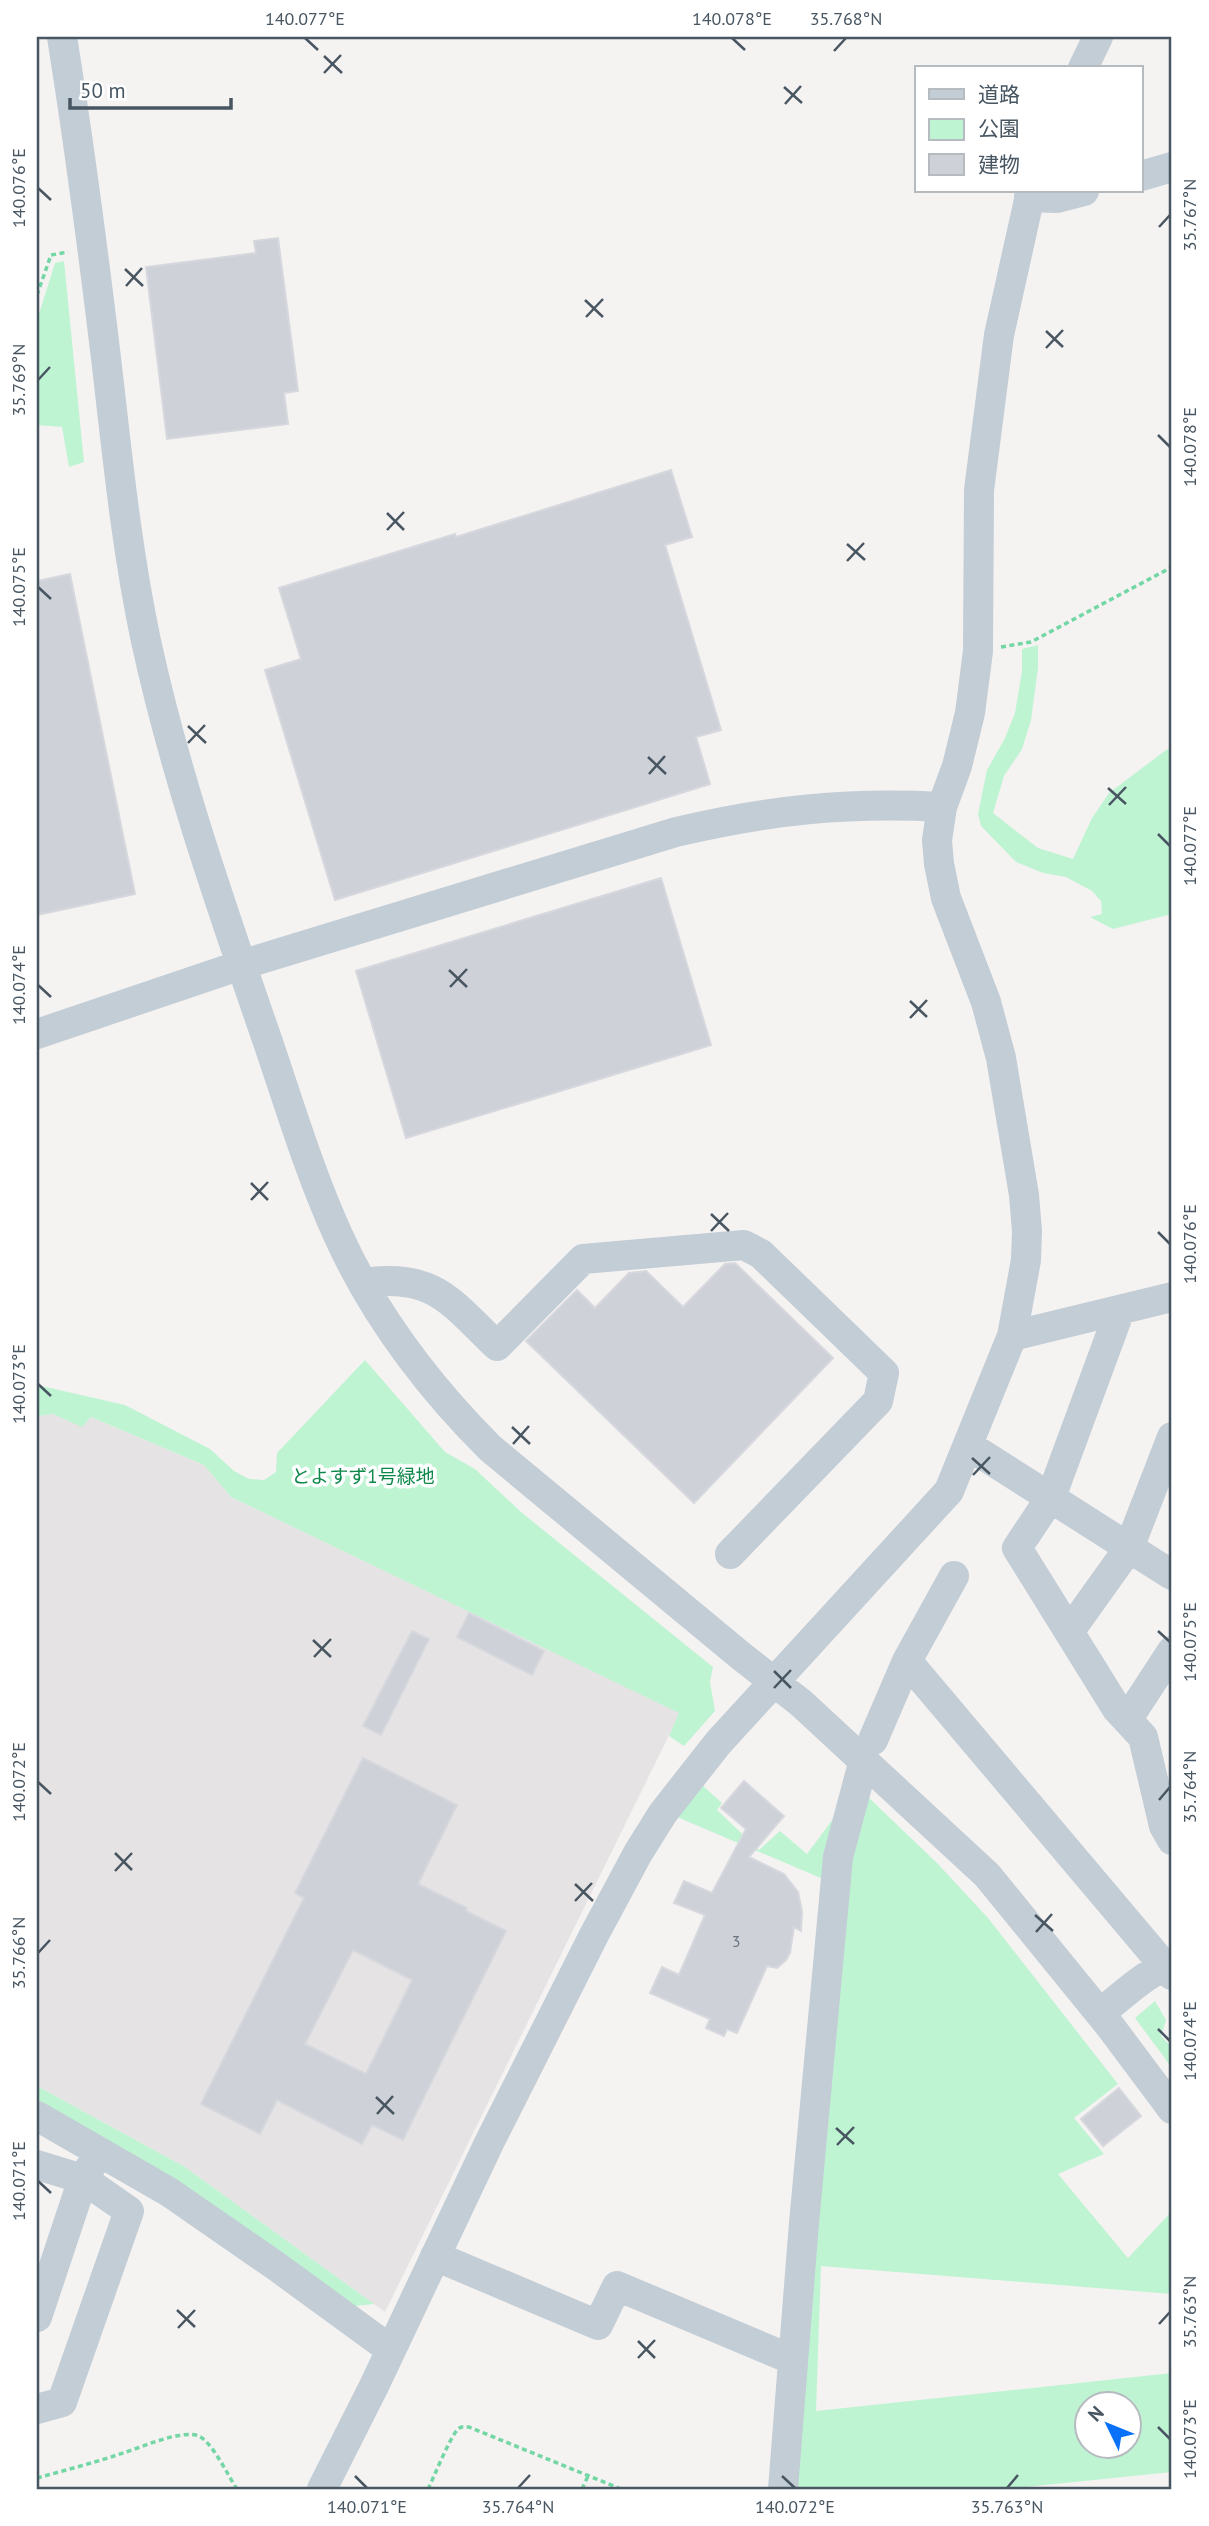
<svg xmlns="http://www.w3.org/2000/svg" width="1209" height="2526" font-family="'PT Sans','Noto Sans JP',sans-serif">
<rect width="100%" height="100%" fill="#f5f2f2"/>
<path fill="#e6e3e4" d="M53,1414l29,12 9,-9 113,48 27,32 449,216 -295,599 -200,-145 -148,-81v-670z"/>
<path fill="#bff4d3" fill-rule="evenodd" d="M64,261l20,201 -15,5 -7,-40 -25,-2v-105l18,-57z
M1038,645v23l-7,52 -9,29 -18,27 -11,37 45,35 35,11 19,-41 17,-25 57,-43 6,-1v165l-59,15 -23,-12 12,-3 -1,-13 -9,-10 -26,-14 -23,-4 -27,-11 -35,-36 -3,-12 9,-44 18,-32 10,-25 7,-42v-22z
M365,1360l80,92 30,17 46,43 192,155 -3,15 5,29 -31,35 -15,-10 10,-23 -448,-216 -27,-32 -113,-48 -9,10 -29,-13 -16,2v-31l88,20 85,44 24,22 15,8 15,1 12,-8 1,-19z
M702,1785l20,18 -5,7 42,40 21,-19 27,23 26,-35 -10,60 -146,-62z
M866,1795l72,69 50,54 130,166 -44,34 30,36 -46,20 70,84 44,-47v83l-351,-28 -5,145 356,-38v99l-167,17h-215l58,-629zM1086,2404h42v42h-42z
M1155,2001l11,19 -5,16 11,11v21l-37,-50z
M37,2086l148,81 189,137 -19,2 -318,-203z"/>
<path fill="#ced1d8" stroke="#d6d8de" stroke-width="2" fill-rule="evenodd" d="M278,238l20,153 -14,2 4,31 -121,15 -21,-172 110,-14 -2,-12z
M671,470l21,67 -27,8 56,185 -25,7 14,47 -375,116 -70,-230 36,-11 -22,-71 176,-54 1,3z
M70,574l65,320 -98,21v-334z
M661,878l50,167 -305,93 -50,-167z
M735,1263l98,95 -139,145 -168,-162 51,-51 18,18 34,-35 17,-2 37,36 42,-43z
M469,1613l75,38 -12,24 -75,-38z
M412,1631l17,8 -48,96 -18,-9z
M363,1758l94,47 -39,79 49,24 -1,3 40,20 -103,209 -31,-15 -10,19 -85,-44 -17,34 -59,-30 103,-206 -9,-5zM353,1950l59,30 -46,94 -61,-30z
M744,1781l40,35 -35,41 35,17 14,18 4,19 -1,20 -7,-4 -4,26 -4,7 -9,8 -10,-2 -30,67 -10,-4 -3,7 -18,-8 4,-9 -60,-26 12,-26 17,8 26,-60 -31,-12 10,-22 28,12 34,-64 -25,-21z
M1119,2088l22,28 -38,30 -22,-27z"/>
<g fill="none" stroke-linecap="round" stroke-linejoin="round">
<path stroke="#72d6a5" stroke-width="3.5" stroke-dasharray="5 3.5" stroke-linecap="butt" d="M37,295l14,-40 17,-3
M1001,647l30,-5 141,-75
M37,2478c29,-8 60,-16 89,-26 16,-5 56,-23 73,-16 14,7 29,40 38,53
M428,2489c6,-12 22,-52 30,-60 4,-3 6,-2 11,-2l152,62
M582,2489l6,-13"/>
<path stroke="#c2cdd5" stroke-width="30" d="M62,37c17,106 31,213 44,321 11,94 20,189 40,283 28,129 72,256 115,381 25,71 46,145 77,213 36,80 90,151 152,213l251,208 60,47 186,172 123,151 62,83
M1083,68l15,-31
M1141,176l31,-9
M1029,197l28,1 27,-7
M37,1034l204,-69 435,-133c93,-22 170,-30 266,-25
M363,1283c71,-10 87,18 134,63l86,-87 161,-14 17,9 123,119 -6,28 -148,153
M1120,1310l-69,187 -34,51 100,161 26,28 21,89 8,14
M1012,1336l160,-39
M969,1446l203,129
M1069,1632l60,-84 43,-111
M907,1661l265,314
M1127,1720l45,-69
M873,1740l34,-79 47,-85
M1100,2013c17,-12 53,-48 72,-47
M37,2116l132,76 107,74 115,84
M37,2165l46,14 46,32 -67,191 -25,7
M435,2256l163,69 19,-39 176,74
M37,2317l46,-138 10,-16
M322,2489l52,-103 115,-243 105,-208 44,-82 25,-40 55,-70 231,-252 63,-155 14,-76 1,-29 -3,-36 -23,-137 -15,-56 -40,-104 -7,-34 -2,-24 5,-33 15,-41 13,-53 8,-62 1,-161 20,-155 32,-144
M783,2489l21,-266 34,-366 26,-97"/>
</g>
<path fill="none" stroke="#485662" stroke-width="2.5" d="M305,38l13,12M732,38l13,12M834,51l12,-13M324,56l18,17M324,73l17,-18M784,87l18,16M785,104l16,-18M38,188l13,12M1159,227l11,-12M125,269l18,17M126,286l16,-18M585,300l18,17M586,317l17,-18M1046,331l17,16M1046,348l17,-18M38,380l12,-13M1158,435l12,12M387,513l17,17M387,530l17,-18M847,544l18,16M847,561l17,-18M38,587l13,12M188,726l18,17M188,743l17,-18M648,757l18,17M649,774l16,-18M1108,788l18,16M1109,805l17,-18M1158,834l12,12M449,970l18,17M38,985l13,12M450,987l17,-18M910,1001l17,16M910,1018l17,-18M251,1183l17,17M251,1200l17,-18M711,1214l18,17M711,1231l17,-18M1158,1232l12,12M38,1384l13,12M512,1427l18,17M513,1444l16,-18M972,1458l18,16M973,1475l17,-18M1158,1631l12,11M313,1640l18,17M314,1657l17,-18M774,1671l17,17M774,1688l17,-18M38,1782l13,12M1159,1800l11,-13M115,1853l17,17M115,1871l17,-18M575,1884l18,17M575,1901l17,-18M1035,1915l18,16M1036,1932l16,-18M38,1953l12,-13M1158,2029l12,12M376,2097l18,17M377,2114l16,-18M836,2128l18,16M837,2145l17,-18M38,2181l13,12M177,2310l18,17M1159,2324l11,-12M178,2328l17,-18M638,2341l17,17M638,2358l17,-18M1158,2427l12,12M355,2476l12,12M782,2476l13,12M518,2488l12,-13M1007,2488l11,-13"/>
<g text-anchor="middle" dominant-baseline="central" stroke-width="7" stroke-linejoin="round" paint-order="stroke">
<g font-size="16" fill="#6a7580">
<text x="736" y="1941">3</text>
</g>
<g font-size="19" fill="#0e884a" stroke="#fff">
<text x="363" y="1476">とよすず1号緑地</text>
</g>
</g>
<rect width="1209" height="2526" fill="none" stroke="#ffffff" stroke-width="77"/>
<rect x="915" y="66" width="228" height="126" fill="#ffffff" stroke="#b6bbc0" stroke-width="2"/>
<rect x="929" y="89" width="35" height="10" fill="#c2cdd5" stroke="#b6bbc0" stroke-width="2"/>
<text x="978" y="102" font-size="21" fill="#485662">道路</text>
<rect x="929" y="119" width="35" height="21" fill="#bff4d3" stroke="#b6bbc0" stroke-width="2"/>
<text x="978" y="136" font-size="21" fill="#485662">公園</text>
<rect x="929" y="154" width="35" height="21" fill="#ced1d8" stroke="#b6bbc0" stroke-width="2"/>
<text x="978" y="172" font-size="21" fill="#485662">建物</text>
<g transform="translate(1108 2425) rotate(313)"><circle r="33" fill="#ffffff" stroke="#b6bbc0" stroke-width="2"/>
<path d="M0-5L12 26L0 18L-12 26Z" fill="#0972f8"/>
<text y="-10" font-size="19" font-weight="bold" text-anchor="middle" fill="#485662">N</text>
</g>
<path d="M70 98v10h161v-10" fill="none" stroke="#485662" stroke-width="3.5"/>
<text x="80" y="98" font-size="21" fill="#485662" stroke="#ffffff" stroke-width="5" paint-order="stroke">50 m</text>
<rect x="38" y="38" width="1132" height="2450" fill="none" stroke="#485662" stroke-width="2.5"/>
<g font-size="18" text-anchor="middle" fill="#485662">
<text x="305" y="25">140.077°E</text>
<text x="732" y="25">140.078°E</text>
<text x="846" y="25">35.768°N</text>
<text transform="translate(19 188) rotate(-90)" y="6">140.076°E</text>
<text transform="translate(1190 215) rotate(-90)" y="6">35.767°N</text>
<text transform="translate(19 380) rotate(-90)" y="6">35.769°N</text>
<text transform="translate(1190 447) rotate(-90)" y="6">140.078°E</text>
<text transform="translate(19 587) rotate(-90)" y="6">140.075°E</text>
<text transform="translate(1190 846) rotate(-90)" y="6">140.077°E</text>
<text transform="translate(19 985) rotate(-90)" y="6">140.074°E</text>
<text transform="translate(1190 1244) rotate(-90)" y="6">140.076°E</text>
<text transform="translate(19 1384) rotate(-90)" y="6">140.073°E</text>
<text transform="translate(1190 1642) rotate(-90)" y="6">140.075°E</text>
<text transform="translate(19 1782) rotate(-90)" y="6">140.072°E</text>
<text transform="translate(1190 1787) rotate(-90)" y="6">35.764°N</text>
<text transform="translate(19 1953) rotate(-90)" y="6">35.766°N</text>
<text transform="translate(1190 2041) rotate(-90)" y="6">140.074°E</text>
<text transform="translate(19 2181) rotate(-90)" y="6">140.071°E</text>
<text transform="translate(1190 2312) rotate(-90)" y="6">35.763°N</text>
<text transform="translate(1190 2439) rotate(-90)" y="6">140.073°E</text>
<text x="367" y="2513">140.071°E</text>
<text x="518" y="2513">35.764°N</text>
<text x="795" y="2513">140.072°E</text>
<text x="1007" y="2513">35.763°N</text>
</g>
</svg>
